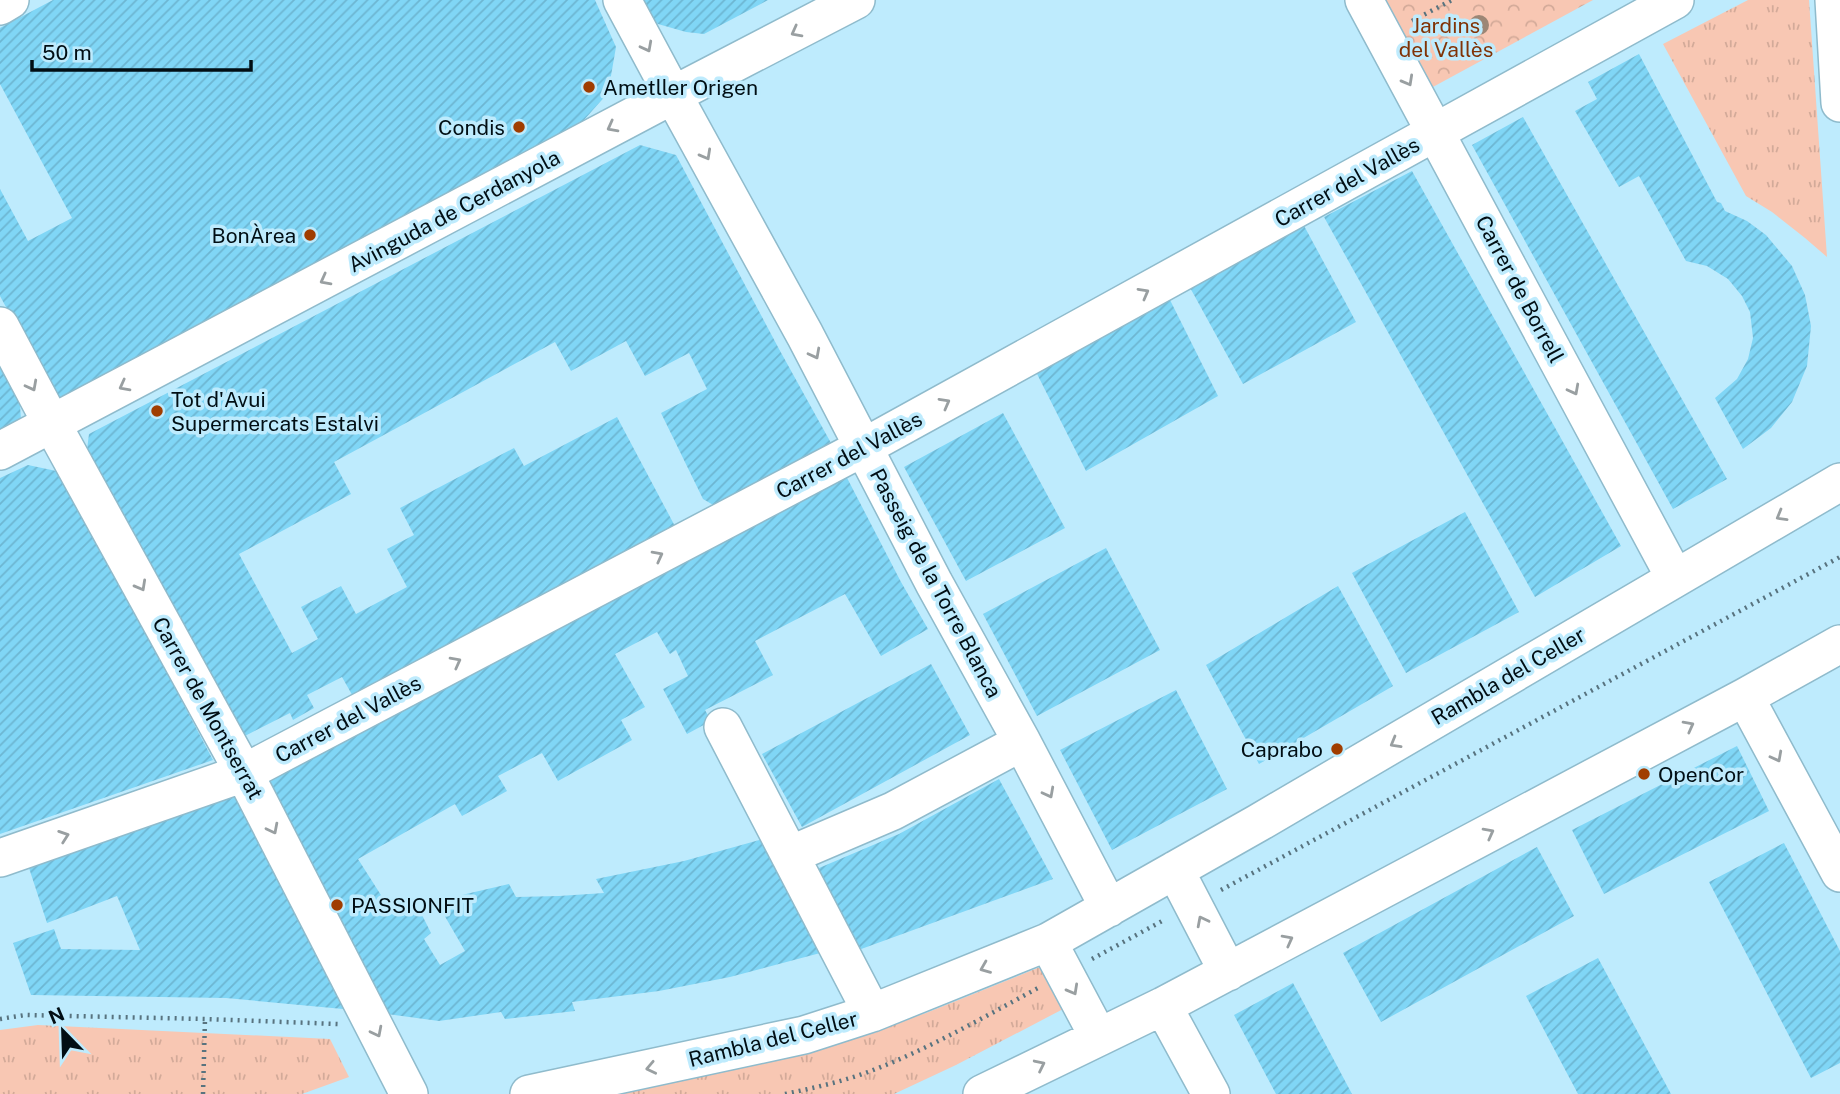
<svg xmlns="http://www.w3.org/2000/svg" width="1840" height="1094" font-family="'Public Sans',sans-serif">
<defs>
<pattern id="grass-tufts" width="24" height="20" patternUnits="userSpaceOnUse" patternTransform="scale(1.75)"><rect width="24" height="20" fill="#f8c7b3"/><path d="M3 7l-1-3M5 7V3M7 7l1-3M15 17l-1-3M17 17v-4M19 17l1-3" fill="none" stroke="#d3aa99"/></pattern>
<pattern id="forest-crowns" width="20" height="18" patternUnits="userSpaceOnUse" patternTransform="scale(1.75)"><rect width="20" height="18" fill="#f8c7b3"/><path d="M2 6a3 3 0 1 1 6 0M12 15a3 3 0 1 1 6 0" fill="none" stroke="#d3aa99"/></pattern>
<pattern id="building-hatch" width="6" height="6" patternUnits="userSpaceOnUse" patternTransform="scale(1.75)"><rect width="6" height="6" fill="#80d6f6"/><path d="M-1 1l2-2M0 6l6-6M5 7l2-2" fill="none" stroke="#6db6d2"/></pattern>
</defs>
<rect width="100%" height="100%" fill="#beebfd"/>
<path fill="url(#grass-tufts)" d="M1748,0h61l18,257 -22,-19 -33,-26 -26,-16 -83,-152z
M1045,965l22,42 -111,58 -62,29h-324l292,-61 64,-20z
M38,1025l292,14 19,38 -47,17h-302v-64z"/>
<path fill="url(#forest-crowns)" d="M1383,0h210l-162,88z"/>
<path fill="url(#building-hatch)" d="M53,0h542l21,47 -8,46 -25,28 -518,279 -13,-8 -52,-96v-107l28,52 44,-23 -72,-134v-56z
M638,0h130l-64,34 -18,-2 -28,-8 -13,-9z
M1639,54l78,148 4,1 4,8 22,10 19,14 26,31 13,29 6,31 -4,40 -15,36 -21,26 -28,21 -28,-51 22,-19 11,-20 5,-21 -3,-26 -8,-16 -14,-17 -21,-13 -21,-5 -47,-85 -20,11 -44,-76 22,-12 -9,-17z
M1523,117l204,362 -54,30 -201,-364z
M640,145l36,10 103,194 52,94 -116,63 -12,-7 -42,-86 46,-24 -18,-36 -44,23 -19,-35 -55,30 -16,-29 -221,120 17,32 -112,60 53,99 26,-14 -17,-32 40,-21 15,28 51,-27 -20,-38 27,-14 -14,-27 114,-60 10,18 93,-49 60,113 -322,170 -13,-23 -35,18 7,13 -21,12 -3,-7 -51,26 -153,-282 3,-23z
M1412,171l209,375 -86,51 -211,-380z
M1302,222l54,100 -113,62 -55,-100z
M1168,296l50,100 -132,75 -52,-103z
M0,356l19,34 2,30 -21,11z
M1003,413l62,115 -99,53 -62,-114z
M28,465l33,7 152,288 -213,74v-356z
M845,474l56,108 27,47 -47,27 -36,-62 -90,47 18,34 -68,35 6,11 -24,13 -24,-45 25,-13 -12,-26 -6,4 -13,-22 -42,22 30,53 -24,13 11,20 -74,41 -16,-28 -44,23 9,15 -45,25 -7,-12 -97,55 35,55 22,-13 16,32 -7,6 16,26 25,-14 -29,-50 73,-17 7,13 43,-1 45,-3 -8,-14 88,-18 79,-22 61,113 -94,25 -71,14 -87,11 3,9 -70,8 -4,-7 -62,9 -52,-7 -129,-233z
M1465,512l54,100 -113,61 -54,-100z
M1106,548l54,102 -123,66 -54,-102z
M1338,586l55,100 -134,78 -53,-99z
M931,664l39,71 -168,92 -40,-73z
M1176,690l51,99 -115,61 -52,-100z
M1737,746l32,65 -165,83 -32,-64z
M999,779l54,100 -200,73 -41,-81 87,-37z
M235,796l115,198 -7,15 -117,-11 -195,-3 -18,-52 41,-14 7,20 79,1 -23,-54 -70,27 -19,-58z
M1784,843l56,108v112l-29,15 -102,-196z
M1537,847l37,69 -193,106 -38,-69z
M1598,958l73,136h-93l-52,-98z
M1293,983l59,111h-76l-42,-79z"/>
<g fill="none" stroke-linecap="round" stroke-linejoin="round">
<defs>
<path id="minor" d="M622,0l51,95 132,240 129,248 88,159 87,166
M1364,0l311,578
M1834,0l6,103
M0,6l10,-6
M0,326l52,98 192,349 165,321
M0,451l673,-356 183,-95
M1745,697l95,176
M723,727l149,286
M790,855l103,-44 129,-69
M0,858l244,-85 620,-326 811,-447
M1175,870l53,102
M1048,942l50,94
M1163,1006l48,88
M529,1094l275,-59 68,-22 176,-71 210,-119 582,-341
M982,1094l181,-88 582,-309 95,-53"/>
</defs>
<use href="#minor" stroke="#8fbbcc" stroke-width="40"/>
<path stroke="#58737f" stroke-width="4.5" stroke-dasharray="2 5" stroke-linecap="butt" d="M1412,21l40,-21
M1221,890l619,-333
M1092,959l72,-39
M0,1019l25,-4 180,4 133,5
M203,1094l2,-75
M785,1094c28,-6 56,-12 83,-22 59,-22 114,-54 170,-84"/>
<use href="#minor" stroke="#fff" stroke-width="37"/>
</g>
<circle fill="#9c8675" cx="1479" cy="25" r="10"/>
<defs><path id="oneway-chevron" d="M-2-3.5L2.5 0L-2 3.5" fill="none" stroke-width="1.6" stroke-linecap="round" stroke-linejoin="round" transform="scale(1.75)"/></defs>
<g stroke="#999fa1">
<use href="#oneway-chevron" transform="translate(796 32) rotate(152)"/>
<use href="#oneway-chevron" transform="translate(647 47) rotate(62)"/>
<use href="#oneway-chevron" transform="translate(1408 81) rotate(61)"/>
<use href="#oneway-chevron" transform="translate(612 127) rotate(152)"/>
<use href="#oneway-chevron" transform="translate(706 155) rotate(61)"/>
<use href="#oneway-chevron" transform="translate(325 280) rotate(152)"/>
<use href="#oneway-chevron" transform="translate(1144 293) rotate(-29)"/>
<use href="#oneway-chevron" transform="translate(815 354) rotate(62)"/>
<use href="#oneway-chevron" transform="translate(32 386) rotate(62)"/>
<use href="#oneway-chevron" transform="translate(124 386) rotate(152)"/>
<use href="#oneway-chevron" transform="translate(1574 390) rotate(62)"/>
<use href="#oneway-chevron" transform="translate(945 403) rotate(-29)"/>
<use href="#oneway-chevron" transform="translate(1781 516) rotate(150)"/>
<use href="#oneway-chevron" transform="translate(658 556) rotate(-28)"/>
<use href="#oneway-chevron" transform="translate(141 586) rotate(61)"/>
<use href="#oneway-chevron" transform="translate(456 662) rotate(-28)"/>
<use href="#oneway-chevron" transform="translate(1689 726) rotate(-28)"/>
<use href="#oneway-chevron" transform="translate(1395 743) rotate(150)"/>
<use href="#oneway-chevron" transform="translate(1777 757) rotate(62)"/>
<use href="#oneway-chevron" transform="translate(1049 793) rotate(62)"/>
<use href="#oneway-chevron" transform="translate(273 829) rotate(63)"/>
<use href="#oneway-chevron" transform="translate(1489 833) rotate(-28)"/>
<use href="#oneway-chevron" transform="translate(64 836) rotate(-19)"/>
<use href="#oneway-chevron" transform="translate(1202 921) rotate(-117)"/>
<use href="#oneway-chevron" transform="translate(1288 940) rotate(-28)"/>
<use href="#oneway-chevron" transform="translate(985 968) rotate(158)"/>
<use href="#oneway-chevron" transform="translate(1073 990) rotate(61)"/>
<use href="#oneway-chevron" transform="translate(377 1032) rotate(63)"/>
<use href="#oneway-chevron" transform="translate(1040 1065) rotate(-26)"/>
<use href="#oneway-chevron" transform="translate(651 1068) rotate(168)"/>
</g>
<g fill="#a03d00" stroke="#beebfd" stroke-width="2.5">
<circle cx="589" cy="87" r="7"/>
<circle cx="519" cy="127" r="7"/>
<circle cx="310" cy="235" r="7"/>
<circle cx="157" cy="411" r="7"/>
<circle cx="1337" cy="749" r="7"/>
<circle cx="1644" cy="774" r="7"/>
<circle cx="337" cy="905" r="7"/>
</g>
<g text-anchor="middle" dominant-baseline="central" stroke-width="7" stroke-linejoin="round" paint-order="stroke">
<g font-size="21" fill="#803306" stroke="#beebfd">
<text x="1446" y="25">Jardins<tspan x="1446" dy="24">del Vallès</tspan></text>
</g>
<g font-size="21" fill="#010e14" stroke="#beebfd" text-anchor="start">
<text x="603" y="87">Ametller Origen</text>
<text x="505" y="127" text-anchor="end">Condis</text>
<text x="296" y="235" text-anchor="end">BonÀrea</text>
<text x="171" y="399">Tot d'Avui<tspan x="171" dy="24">Supermercats Estalvi</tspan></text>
<text x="1323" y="749" text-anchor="end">Caprabo</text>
<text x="1658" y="774">OpenCor</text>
<text x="351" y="905">PASSIONFIT</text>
</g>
<g font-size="21" fill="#010e14" stroke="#beebfd">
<text transform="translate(1347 182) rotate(-29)">Carrer del Vallès</text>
<text transform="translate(454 211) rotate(-28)">Avinguda de Cerdanyola</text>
<text transform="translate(1520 289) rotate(62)">Carrer de Borrell</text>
<text transform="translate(849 455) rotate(-28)">Carrer del Vallès</text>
<text transform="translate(936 583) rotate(62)">Passeig de la Torre Blanca</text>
<text transform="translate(1508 676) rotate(-30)">Rambla del Celler</text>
<text transform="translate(208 708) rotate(61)">Carrer de Montserrat</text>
<text transform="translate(348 719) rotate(-28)">Carrer del Vallès</text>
<text transform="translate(773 1039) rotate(-14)">Rambla del Celler</text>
</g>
</g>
<g transform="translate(63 1031) rotate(337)" stroke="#beebfd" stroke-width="5" paint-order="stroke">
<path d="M0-5L12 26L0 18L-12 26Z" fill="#010e14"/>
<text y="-10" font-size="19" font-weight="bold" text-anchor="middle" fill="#010e14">N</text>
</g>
<path d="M32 60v10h219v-10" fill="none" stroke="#010e14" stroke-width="3.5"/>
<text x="42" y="60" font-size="21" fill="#010e14" stroke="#beebfd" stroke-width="5" paint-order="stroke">50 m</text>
</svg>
